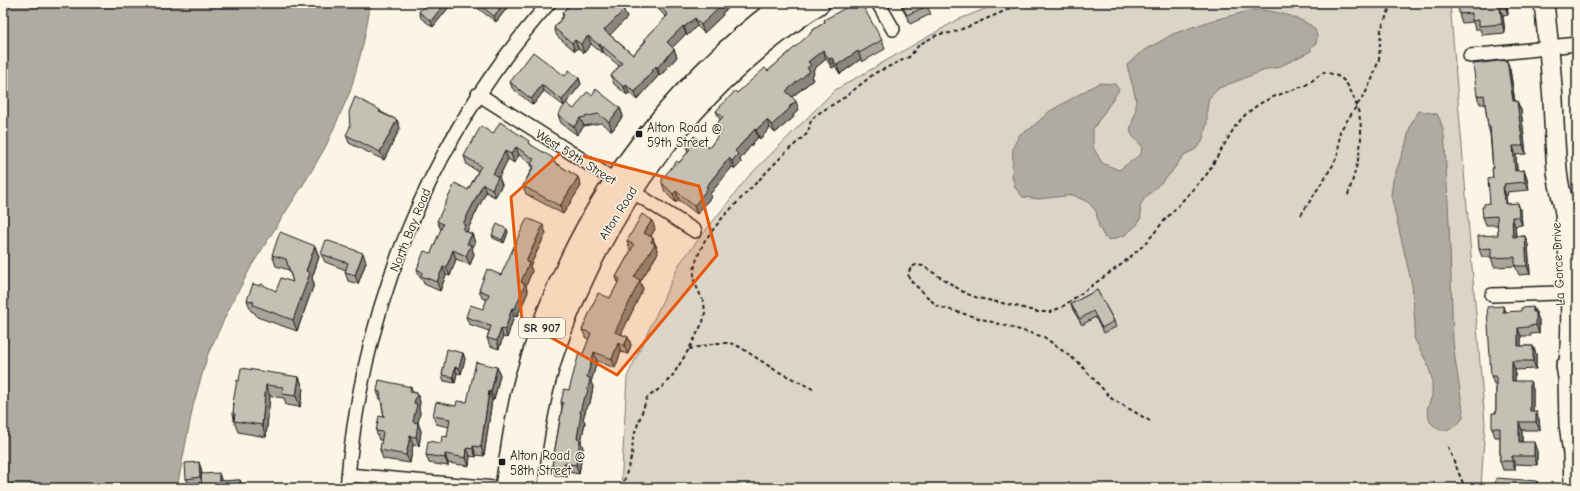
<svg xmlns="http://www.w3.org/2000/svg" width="1580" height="491" font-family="'Comic Neue',sans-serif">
<rect width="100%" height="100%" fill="#fcf5e5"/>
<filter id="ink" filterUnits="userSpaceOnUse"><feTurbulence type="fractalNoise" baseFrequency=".025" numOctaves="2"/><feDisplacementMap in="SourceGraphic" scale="8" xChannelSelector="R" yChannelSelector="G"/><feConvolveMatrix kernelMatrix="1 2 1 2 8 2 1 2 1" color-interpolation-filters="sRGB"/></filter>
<g filter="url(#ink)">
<path fill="#dbd5c8" stroke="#7c7872" d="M1000,3h450l35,420 -4,65h-860l6,-111 53,-114 68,-86 87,-87 122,-70z"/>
<path fill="#b0aba1" stroke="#75726c" d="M3,3h368l-8,42 -13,47 -24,54 -18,31 -56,88 -23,44 -21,45 -15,52 -16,82h-174z
M1253,10c19,0 41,5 57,15 7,4 8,12 6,19l-5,2v5l-32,16 -11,2 -49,19 -10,10 -2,11v14l-5,19 -6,7 -12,6 -14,19 -26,25 -4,7 1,11 -4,8 -12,10 -15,5 -5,-2 -6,-11 -3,-16 -8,-9 -9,-4 -6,-3 -34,4 -16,-2 -8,-9 -3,-12 1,-29 7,-13 10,-5 20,-18 49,-28 16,1 4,6 -26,39v18l9,16 17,7 22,-16 1,-8c-21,-18 -7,-19 -6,-40 1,-9 -7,-31 -9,-41l13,-12 33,-19 37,-13z
M1419,111l18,3c9,14 8,37 9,54 4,57 5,115 7,173l2,18 8,51c0,3 1,5 0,7 -4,9 -17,16 -25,12 -3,-2 -6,-5 -8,-7l-3,-13 5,-13v-18l-5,-15 -13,-25 1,-13 -3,-40 -21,-90 2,-15 13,-37 4,-16 4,-9z"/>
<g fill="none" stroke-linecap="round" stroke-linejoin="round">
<defs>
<path id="street" d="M878,3l15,26
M1549,47l28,-3
M1470,56l68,-7
M478,94l217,137
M1492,295l67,-2
M348,475l147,13
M347,488c14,-178 83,-351 202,-485"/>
<path id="secondary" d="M1544,3c4,32 7,64 9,97 1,23 2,46 4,70 1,15 6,29 8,44 6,55 8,109 3,164
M1566,366l2,12 1,46 4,30 1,34"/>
<path id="primary" d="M506,488c5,-36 10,-72 19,-107 44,-156 130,-281 260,-378
M526,488c6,-50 14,-100 31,-147 50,-140 138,-256 262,-338"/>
</defs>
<use href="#street" stroke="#1c1c1c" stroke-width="16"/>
<use href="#secondary" stroke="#1c1c1c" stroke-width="22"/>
<use href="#primary" stroke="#1c1c1c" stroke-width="24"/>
<path stroke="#1c1c1c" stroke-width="2" stroke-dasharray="4 3" stroke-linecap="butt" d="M1301,215l32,-50 5,-11 2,-23 26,-39 7,-15 6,-18 2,-30 11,-26
M689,349l28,-6h13l10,4 35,23 40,20
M1150,421l-38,-22 -33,-36 -35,-26 -107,-31 -27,-26 -2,-6 3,-7 5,-2 7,1 42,27 13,5 38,8 21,6h13l12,-5 60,-43 24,-21 17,-21 44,-48 29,-49 10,-11 13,-10 14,-7 33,-12 18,-13c18,4 22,8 29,24 16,36 5,67 -6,102
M1448,447l17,41
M622,488l10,-33 1,-17 14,-40 16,-12 10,-11 16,-26 14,-27 2,-9 -1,-10 -10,-22v-11l3,-12 8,-18 18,-23 63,-65 22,-19 3,-13 8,-7 26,-16 30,-24 34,-16 11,-13 19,-10 11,-1 15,-5 58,-25"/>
<use href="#street" stroke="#fcf5e5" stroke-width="13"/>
<use href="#secondary" stroke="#fcf5e5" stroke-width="19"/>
<use href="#primary" stroke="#fcf5e5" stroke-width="21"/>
</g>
<path fill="#a9a59a" stroke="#1c1c1c" d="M426,3h33l-5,7 -5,-3 -16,20 -12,-9 -2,-6z
M471,3h40l-15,19z
M571,3h53l1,2 -3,3 5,10 -17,17 23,20 12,-14v-2l21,-22 -9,-9 -1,-5h19l2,2 57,-1 -12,9 1,2 -19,18 -7,-7 -10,10 -1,-2 -14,13 2,2 3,8 -17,19 -1,-1 -22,25 -8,-7 -2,2 -13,-11 -3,-8 8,-10 -16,-14 -1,1 -11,-9 -7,9 -6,-5 -3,3 -18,-15 -3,-8 9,-12 -1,-3z
M900,3l27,3 4,8 -21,10z
M1507,3l1,12 -5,1 2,17 -23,2 -2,-6h-5l-2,-7 -11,1 -3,-9z
M824,20l58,20 3,9 -23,13 -1,-3 -21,15 -5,-8 -3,2 -6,-9 -13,11 1,4 -3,2 2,4 -21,17 7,13 -6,5 1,2 -19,16 -5,-5 -10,11 -2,-2 -18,22 1,4 -6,6 -3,-2 -22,27 1,3 -14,17 -18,-14 -3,3 -11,-11 -3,-9 26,-31 -2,-6 23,2 10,-13 -1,-1 -3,-9 5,-5 -4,-9 21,-18 31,-22 43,-37 -1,-2 15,-10z
M1510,69l5,32h2l4,9 5,44 -10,1 1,16 7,-1 3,9 2,11 -22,2 1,3 -2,1 1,8 14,8 1,13 -7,1 1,10h9l3,9 2,29 -11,1 -4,-9 -21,1 -3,-10h-9l-3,-8 19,-14v-10h-12l-3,-8 1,-10 6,-4 3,-34 -3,-35 -2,-8 -3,-22h-5l-3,-8z
M565,76l14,2 2,6 -17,22 -20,-15 -11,14 -21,-17 -2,-6z
M592,95l28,13 3,8 -11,15 -11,-8 -17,3 -7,9 -16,-12 -3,-8 16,-6z
M380,110l1,2 16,8 3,8 -16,32 -35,-17 -3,-8z
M493,134l38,11 23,17 24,15 3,9 -18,28 -37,-20 -3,-8 9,-18 -1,-4 -12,-9 -5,8 -6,-4 -9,18 3,8 -7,12 -9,-5 -19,39 1,1 4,2 3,9 -3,6 2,5 -4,11 -14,-6 -6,17 -4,-1 -6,16 -16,-7 -2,-5 -2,-1 -3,-9 14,-16 10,-23 -4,-9 31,-31 10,-19 -11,-6 -3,-9z
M655,229l-4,7 6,11h-1l2,6 -18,29 3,7 -22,45 7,3 3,8 -3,9 -7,-2 -6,16 -18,-7 -6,21 2,5 -3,16 -4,6 -3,10 2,3 -4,20 2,6 -4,26 -11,-2 -1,5 -12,-2 -3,-9 10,-59 -1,-5 8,-12 20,-51 -3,-1 -4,-8 28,-32 8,-15 -2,-6 15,-27h-1l-3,-9z
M508,232l-4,11 -11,-5 -1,-3z
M546,233l-16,33 2,5 -6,15 2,6 -11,25 -3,-1 -7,22 -4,-1 -4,12 -9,-3 -3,-8 2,-7 -20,-7 -3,-7 17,-8 4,-9 -5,-2 -3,-8 22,-15z
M315,246l4,11 -7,21 2,6 -17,47 -40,-14 -2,-4 -4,-2 -4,-11 29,-9 17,-9 -4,-12 -13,-4 -4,-11z
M321,254l45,8 -8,22 -10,-3 -3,-9 1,-2 -21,-8z
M1097,290l17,31 2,6 -12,6 -9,-16 -13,8 -9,-15 -2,-6z
M1503,306l2,6h31l3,8v13l-8,1v2h-10v10h12l3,8v15l-21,1v11l18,8v22l6,8 1,11h-18v12l15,9v14l-22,-1v6h-12l-3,-9v-24h-5l-3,-9 4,-18v-26h-2l-3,-8z
M463,353l2,6 -4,15 -4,-1 -2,10 -11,-2 -2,-6z
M497,367l3,8 -6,25h-2l-8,56 -8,-1v2l-6,-1 -1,10 -21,-3v3l-19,-3 -3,-8 15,-12 6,-6 2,-10 -13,-3 -3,-8 34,-14z
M299,377l4,11 -3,19 -14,-2 -2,-7 -14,-2 -4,41 -28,-5 -4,-11v-3l-1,-4 1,-8 -1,-3 6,-22z
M411,387l2,5 4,1 3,9 -1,6 1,5 -2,10 3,8 -2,15 -6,-1 -3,18 -27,-4 -3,-9 2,-10h-3l-3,-9 8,-14 -3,-16 -1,-1 -3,-9z
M201,468l1,6 20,7 18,-1 3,8h-41v-5l-13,1 -3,-5z"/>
<path fill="#89867d" stroke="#1c1c1c" d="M445,3h3l1,4 -16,20 -2,-6z
M452,3h7l-5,7 -2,-6z
M504,3h7l-15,19 -2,-6z
M617,3h7l1,2 -5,6z
M723,3h11v1l-12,9 1,2 -19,18 -3,-8 18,-19z
M1505,3h2l1,12 -3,-9z
M1500,7l3,9 2,17 -3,-9z
M624,10l3,8 -20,20 -3,-8z
M695,18l2,8 -10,10 -3,-9z
M683,26l3,8 -16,16 -3,-8z
M588,36l3,8 -7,9 -3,-9z
M575,40l3,8 -3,3 -3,-8z
M600,44l3,8 -1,1 -3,-8z
M674,49l3,8 -17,19 -3,-8z
M823,50l3,9 -13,11 1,4 -3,2 2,4 -24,19 -3,-8 22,-29z
M858,51l3,8 -21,15 -3,-9z
M832,58l3,8 -3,2 -3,-9z
M1507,60l3,9 6,41 -3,-9z
M656,66l3,9 -22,25 -2,-8z
M579,78l2,6 -17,22 -2,-6z
M542,85l2,6 -11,14 -2,-6z
M626,85l3,8 -2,2 -3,-8z
M796,101l3,9 -6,5 1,2 -19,16 -3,-8z
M1517,101l4,9 5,44 -3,-8z
M620,108l3,8 -11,15 -3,-9z
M580,118l4,8 -7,9 -3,-8z
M397,120l3,8 -16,32 -4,-8z
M767,120l3,8 -10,11 -4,-9z
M755,129l3,8 -18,22 1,4 -6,6 -3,-8 3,-10z
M1513,146l3,9 2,25 -3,-9z
M516,147l3,8 -5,8 -3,-9z
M505,151l3,8 -9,18 3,8 -7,12 -3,-8 1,-15z
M729,158l3,9 -22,27 1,3 -14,17 -3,-8 12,-19z
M1524,170l3,9 2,11 -4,-8z
M578,177l3,9 -18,28 -3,-8z
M483,184l3,8 -19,39 1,3 -5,-4v-6z
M1503,187l3,9 2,17 -3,-9z
M676,191l3,9 -3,3 -3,-9z
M1518,203l3,9 1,13 -3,-8z
M1512,217l3,9 2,19 -4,-8z
M652,220l3,9 -7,12 -4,-8z
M543,225l3,8 -16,33 2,5 -6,15 2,6 -11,25 -2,-8 11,-47z
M507,229l1,3 -4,11 -2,-3z
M472,234l3,9 -3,6 2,5 -4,11 -4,-9 1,-12z
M1525,236l3,9 2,29 -3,-8z
M653,238l5,15 -18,29 3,7 -25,52 -3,-9 19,-55z
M315,246l4,11 -7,21 2,6 -17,47 -4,-11 13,-49z
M453,250l3,9 -6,17 -4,-8z
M363,253l3,9 -8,22 -3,-9z
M443,267l3,8 -6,16 -3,-9z
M1533,307l6,13v13l-3,-8 -3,-13z
M512,308l2,8 -7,22 -2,-8z
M1518,328l3,8v18l-3,-8z
M501,329l2,8 -4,12 -2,-8z
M628,337l3,8 -3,9 -4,-8z
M618,343l3,9 -6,16 -3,-9z
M1533,346l3,8v15l-3,-8z
M594,352l3,9 -6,21 2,5 -3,16 -4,6 -3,10 2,3 -4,20 2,6 -4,26 -3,-9 1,-26 3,-26 7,-36z
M463,353l2,6 -4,15 -2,-6z
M1512,361l3,9v20l-3,-9z
M455,367l2,6 -2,10 -2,-6z
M497,367l3,8 -6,25 -3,-8z
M299,377l4,11 -3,19 -4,-11z
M1530,381l3,8v30l-3,-8z
M266,385l4,11 -4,41 -4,-12z
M489,391l3,9 -8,56 -3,-9z
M417,393l3,9 -1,6 1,5 -2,10 3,8 -2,15 -3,-9 -3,-15 1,-19z
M1536,411l3,8 1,11 -4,-8z
M1519,422l3,8v21l-3,-9z
M410,436l3,9 -3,18 -4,-8z
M1534,442l3,9v14l-3,-9z
M473,446l3,9v2l-3,-8z
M467,448l3,8 -1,10 -3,-8z
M445,454l3,9v3l-3,-8z
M1512,456l3,8v6l-3,-9z
M199,462l2,6 2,15 -3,-6z
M564,463l4,9 -1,5 -3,-9z
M219,473l4,12 -4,-4z
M240,480l3,8h-3z
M1537,481l2,7h-3z"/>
<path fill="#c4c0b3" stroke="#1c1c1c" d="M426,3h19l-14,18 -12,-9z
M477,3h27l-10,13z
M571,3h46l7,7 -20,20 29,25 13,-14 -1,-2 23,-24 -11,-12h18l2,2 2,-2h44l-4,3 1,1 -19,18 -6,-7 -11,9 -1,-1 -16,16 7,7 -17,19 -1,-2 -21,26 -9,-7 -2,2 -13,-11 11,-13 -22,-19 -1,1 -11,-9 -7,8 -6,-4 -3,3 -18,-15 10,-13 -2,-2z
M854,3h7l21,37 -23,13 -1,-2 -21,14 -5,-7 -3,1 -6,-9 -15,12 3,3 -4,3 3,3 -24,20 10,10 -7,6 1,1 -18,17 -5,-5 -11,10 -1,-1 -20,22 3,3 -6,7 -3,-3 -23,29 2,1 -14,18 -18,-15 -3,3 -11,-11v-4l15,-18 2,2 11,-14 -4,-3 8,-10 15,12 13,-17 -7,-6 8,-8 -7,-6 19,-20 2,2 28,-25 3,3 43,-38 -1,-1 15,-10 -1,-2z
M901,3h25l1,3 -20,9z
M1458,3h47v3l-5,1 2,17 -23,2v-6l-7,1v-8l-13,1z
M533,52l32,24 4,-6 10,8 -17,22 -20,-15 -11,14 -21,-17z
M1507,60l6,41h4l6,45h-10l2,25 9,-1 1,12 -21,2 1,3h-2l2,17 13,-1 1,14h-7l1,20 12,-1 2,30h-12v-9l-24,1v-10l-12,1 -1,-13 20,-1 -1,-19 -14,1 -1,-10h2v-3l6,-1 -2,-24 5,-1 -1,-9h1l-3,-43h-2l-4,-31 -7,1 -4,-32z
M596,89l24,19 -11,14 -11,-8 -18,4 -6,9 -16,-12 8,-12 8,6 13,-17 5,3z
M355,97l25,13 -1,2 18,8 -17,32 -34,-17 4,-8 -1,-15z
M500,122l29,19 -1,2 25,15 -1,3 26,16 -18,29 -37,-20 11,-20 -3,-2 3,-5 -18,-12 -5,7 -6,-3 -12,23 5,3 -6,12 -9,-5 -20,40 2,1 -2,5 9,4 -5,10 4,1 -5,11 -13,-6 -7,18 -3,-1 -6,15 -16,-6 1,-4 -5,-3 7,-18 7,2 12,-29 -6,-3 18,-38 13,7 13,-24 -17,-10 17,-30 12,8z
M642,214l10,6 -8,13 9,5 -2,4 4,2 -21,33 6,3 -25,52 13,5 -4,9 -6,-3 -6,16 -18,-7 -7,25 3,1 -3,16 -4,6 -3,13h1l-4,26 3,1 -4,25 -12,-2v5l-12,-2 11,-63 -2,-1 3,-13 5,1 10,-37 4,1 8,-21 -9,-3 16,-37 12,5 10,-19 -4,-2 18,-32 -7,-4z
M527,218l16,7 -17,37 3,1 -8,19 4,2 -10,25 -3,-1 -7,22 -4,-1 -4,12 -10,-3 4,-12 -4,-1v-1l-21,-7 4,-12 13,4 6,-15 -10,-4 8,-21 14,6z
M497,224l10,5 -5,11 -10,-5z
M280,232l35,14 -9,25 4,2 -17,47 -40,-15 1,-3 -7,-2 6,-16 7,2 1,-2 15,7 5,-13 12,4 -7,-23 -14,-4z
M326,240l37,13 -8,22 -10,-3 3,-9 -27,-9z
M1097,290l17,31 -12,7 -9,-17 -13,8 -9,-15z
M1503,306v6l18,-1v-3l12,-1v5h3v13l-8,1v1l-10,1v18h15v15h-21v20h18v30h6v11h-17v20h15v14h-22v5h-12v-33h-8v-15h4v-37h-5l-4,-69z
M447,349l16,4 -4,15 -4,-1 -2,10 -11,-2z
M476,362l21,5 -6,25 -2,-1 -8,56 -8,-1v3l-6,-1 -1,10 -21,-4v4l-19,-3 2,-14 13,2 1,-7 5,1 3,-18 -17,-3 3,-14 20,4 1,-5 10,1z
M241,368l58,9 -3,19 -14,-2 1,-7 -17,-2 -4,40 -28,-4 1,-7h-2l1,-11h-1l4,-23 2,1z
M379,380l32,7 -1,5 7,1 -3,10 3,1 -4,18 5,1 -2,14 -6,-1 -4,19 -26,-5 3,-18 -7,-1 3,-15 5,1 -4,-25 -3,-1z
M199,462l1,15 -14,2 -1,-16z
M219,473v8l21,-1v8h-38l-1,-14z
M1496,478l41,3 -1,7h-43v-2l2,1z"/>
</g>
<path fill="#e8590c" fill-opacity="0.2" stroke="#e8590c" stroke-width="3" stroke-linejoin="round" d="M563,151l136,35 18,69 -100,120 -95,-54 -11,-124z"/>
<g fill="#1c1c1c" stroke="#fcf5e5" stroke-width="1.5">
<rect x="635" y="130" width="8" height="8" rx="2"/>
<rect x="498" y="458" width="8" height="8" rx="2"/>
</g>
<g text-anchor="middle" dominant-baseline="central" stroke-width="3" stroke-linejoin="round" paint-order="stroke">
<rect fill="#fcf5e5" stroke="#5f5d58" stroke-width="1" x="519" y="318" width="46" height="20" rx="3"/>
<g font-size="12" font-weight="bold" fill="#1c1c1c">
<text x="542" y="328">SR 907</text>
</g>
<g font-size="13" fill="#1c1c1c" stroke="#fcf5e5" text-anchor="start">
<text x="647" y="127">Alton Road @<tspan x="647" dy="15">59th Street</tspan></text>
<text x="510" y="455">Alton Road @<tspan x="510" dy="15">58th Street</tspan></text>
</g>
<g font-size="13" fill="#1c1c1c" stroke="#fcf5e5">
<text transform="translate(576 157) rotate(32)">West 59th Street</text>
<text transform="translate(618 213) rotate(-58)">Alton Road</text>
<text transform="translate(410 230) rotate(-68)">North Bay Road</text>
<text transform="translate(1558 264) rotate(-93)">La Gorce Drive</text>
</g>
</g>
<rect width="1580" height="491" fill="none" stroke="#fcf5e5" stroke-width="16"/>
<rect x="8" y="8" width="1564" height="475" fill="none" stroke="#1c1c1c" stroke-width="1.5" filter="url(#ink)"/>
</svg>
